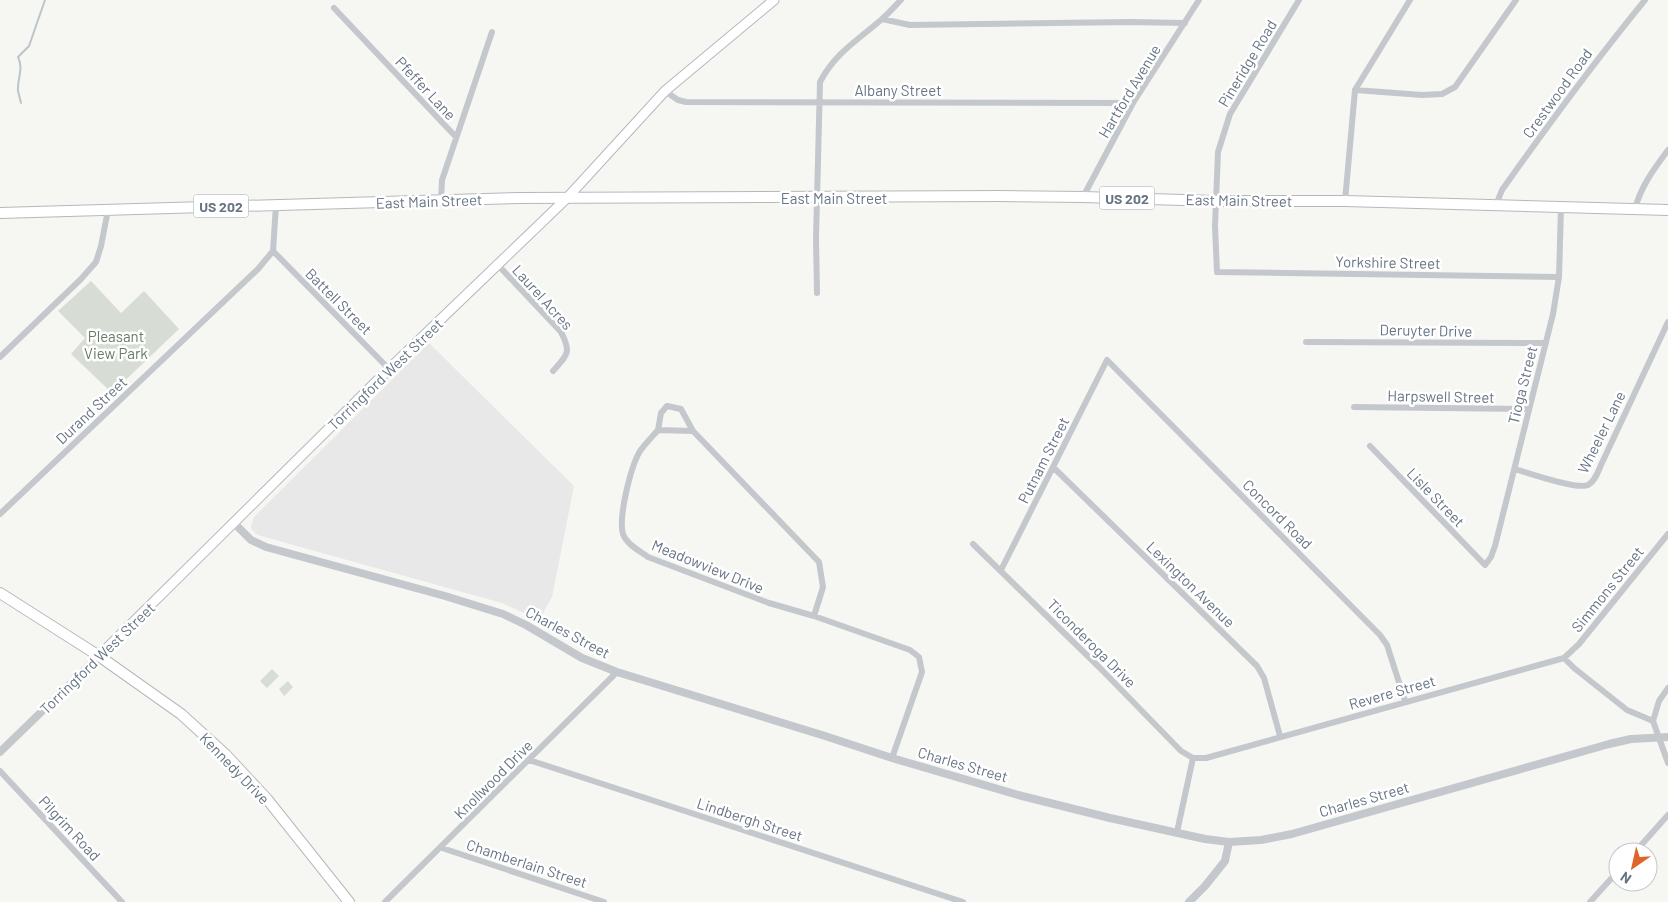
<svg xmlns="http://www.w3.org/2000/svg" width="1668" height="902" font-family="Barlow,sans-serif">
<rect width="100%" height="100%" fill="#f6f7f3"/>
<path fill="#e7e8e7" d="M429,343l145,143 -22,111 -13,23 -37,-17 -241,-67 -5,-2 -4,-4 -1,-4 3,-9z"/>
<path fill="#d7ddd4" d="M91,281l30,32 23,-22 35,38 -67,64 -41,-39 14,-16 -27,-27z
M272,669l7,7 -12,12 -7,-7z
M288,681l5,6 -9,9 -5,-7z"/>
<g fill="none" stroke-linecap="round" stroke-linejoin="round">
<path stroke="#bcc5ca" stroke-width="2" d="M21,103c-1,-4 -2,-8 -3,-12 -1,-12 6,-22 0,-34l11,-11 16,-46"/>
<defs>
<path id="secondary" d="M99,656l290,-287 178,-171 98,-107 109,-91"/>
<path id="primary" d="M0,593l99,63 82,58 45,41 41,44 82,103"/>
<path id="trunk" d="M0,213l520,-15 481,-2 82,1 133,4h129l323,9"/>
</defs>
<use href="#secondary" stroke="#b4b9be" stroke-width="11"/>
<use href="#primary" stroke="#b5b9bd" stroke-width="12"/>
<use href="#trunk" stroke="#b5b8bb" stroke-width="12"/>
<path stroke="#c4c7cb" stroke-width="6" d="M1299,0l-69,114 -12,38 -3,74 2,46 342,5
M334,8l122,129
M882,19l28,6 220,-3 55,1
M1355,90l67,5 20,-1 13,-7 61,-87
M665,91l13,9 8,2 447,1
M1083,197l50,-94 66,-103
M441,201l1,-21 50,-148
M1345,201l10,-111 55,-90
M1496,205l6,-15c46,-65 93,-129 143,-190
M1635,209c6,-23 19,-40 33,-59
M273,251l116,118
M498,265l63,67c11,21 6,23 -8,39
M817,293l-1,-55 4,-156c15,-29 38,-42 62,-63 7,-6 13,-13 19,-19
M1306,342l240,1
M0,357l81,-78 15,-17 5,-16 7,-36
M1354,407l174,2
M658,430l35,1 126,131 4,25 -9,29 -45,-13 -121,-46c-8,-6 -22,-13 -25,-23 -5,-17 8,-68 17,-83 5,-7 12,-14 18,-21z
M658,430l3,-17 6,-7 14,3 12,22
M1370,446l115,119 6,-8 4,-11 58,-232 6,-37 2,-70
M1054,468l203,198 7,12 16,58
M1515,469c13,4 63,21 73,16 7,-4 10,-13 13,-20l67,-143
M0,514l258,-245 15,-18 3,-46
M973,544l127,124 81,83 12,7
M1001,570l106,-210 273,275 7,10 18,56
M814,616l96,34 9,7 3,15 -30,86
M1564,658l10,10 53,42 26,11
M1668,688l-9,13 -6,20 15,42
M1193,758h13l358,-100 15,-14 89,-110
M529,760l434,142
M0,771l122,131
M1177,832l16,-74
M442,848l162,54
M1635,852l33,-37
M385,902l232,-230
M1590,902l28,-31"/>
<path stroke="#c4c7cb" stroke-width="8" d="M234,523l17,17 15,7 179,49 58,18 23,11 56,33 35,14 205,63 70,23 126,37 92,23 95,21 24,3 32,-2 31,-6 317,-90 22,-5 37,-2
M0,752l99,-96
M1189,902l16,-16 20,-25 4,-19"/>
<use href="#secondary" stroke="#fff" stroke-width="9"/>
<use href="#primary" stroke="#fff" stroke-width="10"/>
<use href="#trunk" stroke="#fff" stroke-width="10"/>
</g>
<g text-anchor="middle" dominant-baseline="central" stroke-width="5" stroke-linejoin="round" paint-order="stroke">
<g fill="#fff" stroke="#949ea9" stroke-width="1">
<rect x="1099.5" y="186.5" width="55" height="23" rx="4"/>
<rect x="193.5" y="194.5" width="55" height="23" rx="4"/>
</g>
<g font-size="14" font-weight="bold" fill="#667484">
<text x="1127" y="198">US 202</text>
<text x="221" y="206">US 202</text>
</g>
<g font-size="15" fill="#667484" stroke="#fff">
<text transform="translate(1247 63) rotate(-59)">Pineridge Road</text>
<text transform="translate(426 88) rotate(47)">Pfeffer Lane</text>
<text x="898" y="90">Albany Street</text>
<text transform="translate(1129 91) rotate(-59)">Hartford Avenue</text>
<text transform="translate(1557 93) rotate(-54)">Crestwood Road</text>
<text x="834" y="198">East Main Street</text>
<text transform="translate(1239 200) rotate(1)">East Main Street</text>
<text transform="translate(429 201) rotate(-2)">East Main Street</text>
<text transform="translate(1388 262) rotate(1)">Yorkshire Street</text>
<text transform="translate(543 297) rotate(48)">Laurel Acres</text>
<text transform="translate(339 301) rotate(45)">Battell Street</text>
<text transform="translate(1426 330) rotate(1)">Deruyter Drive</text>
<text transform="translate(385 374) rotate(-44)">Torringford West Street</text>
<text transform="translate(1522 385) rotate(-76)">Tioga Street</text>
<text transform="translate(1441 396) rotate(1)">Harpswell Street</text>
<text transform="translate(91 410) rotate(-43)">Durand Street</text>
<text transform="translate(1601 432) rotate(-64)">Wheeler Lane</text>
<text transform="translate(1043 460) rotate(-63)">Putnam Street</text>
<text transform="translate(1436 497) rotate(46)">Lisle Street</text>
<text transform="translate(1278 514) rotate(45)">Concord Road</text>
<text transform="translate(708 566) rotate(22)">Meadowview Drive</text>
<text transform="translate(1191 584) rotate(44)">Lexington Avenue</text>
<text transform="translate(1607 589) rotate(-51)">Simmons Street</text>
<text transform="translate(568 632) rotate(28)">Charles Street</text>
<text transform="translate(1092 643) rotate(45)">Ticonderoga Drive</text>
<text transform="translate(97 658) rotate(-44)">Torringford West Street</text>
<text transform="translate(1392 692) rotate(-16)">Revere Street</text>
<text transform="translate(963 764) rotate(16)">Charles Street</text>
<text transform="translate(235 768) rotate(46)">Kennedy Drive</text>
<text transform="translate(493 779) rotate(-45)">Knollwood Drive</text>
<text transform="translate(1364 799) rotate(-16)">Charles Street</text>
<text transform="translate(750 819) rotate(18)">Lindbergh Street</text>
<text transform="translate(70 828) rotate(47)">Pilgrim Road</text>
<text transform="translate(527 863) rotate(18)">Chamberlain Street</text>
</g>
<g font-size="15" fill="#677b65" stroke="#fff">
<text x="116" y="336">Pleasant<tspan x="116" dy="17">View Park</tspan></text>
</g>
</g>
<g transform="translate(1633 867) rotate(214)"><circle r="24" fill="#ffffff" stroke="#c2c7ce"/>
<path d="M0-4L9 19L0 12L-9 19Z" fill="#e0652a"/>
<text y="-8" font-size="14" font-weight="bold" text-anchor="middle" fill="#667484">N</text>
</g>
</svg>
